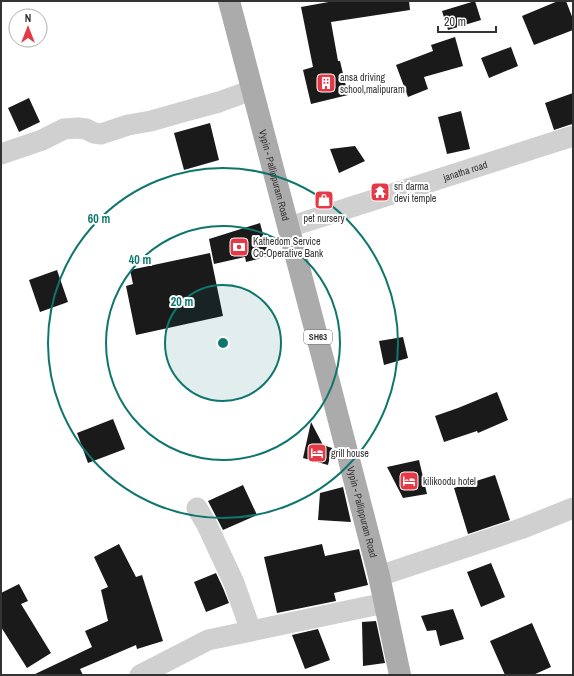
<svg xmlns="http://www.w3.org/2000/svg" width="574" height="676" font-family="'Archivo Narrow',sans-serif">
<rect width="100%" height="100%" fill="#fff"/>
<path fill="#1a1a1a" d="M334,1h75l1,9 -79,12 7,39h2l8,34 -37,9 -8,-34 10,-3 -12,-60z
M475,1l6,19 -33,10 -6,-19z
M558,1h8l7,18v11l-39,15 -12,-29z
M455,37l8,29 -39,11 4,12 -20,8 -12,-32 37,-14 -2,-6z
M511,47l7,19 -29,12 -8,-20z
M573,93v31l-4,1 -15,5 -9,-27z
M29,98l11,24 -21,10 -11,-24z
M461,111l9,38 -23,5 -9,-37z
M210,123l9,37 -35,10 -10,-37z
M355,146l10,15 -26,12 -9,-24z
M260,223l9,33 -23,6 -1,-5 -31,7 -5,-25z
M210,253l13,63 -87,19 -10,-49 7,-2 -3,-14z
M57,270l11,32 -28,10 -11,-32z
M403,337l5,21 -24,7 -5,-24z
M497,392l11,28 -30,13 -1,-2 -33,11 -9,-26 23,-8z
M113,419l12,30 -37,14 -11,-30z
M311,422l12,23 9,3 -4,17 -25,-7z
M419,460l8,34 -24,4 -16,-31z
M495,475l15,45 -42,14 -14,-46z
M243,485l14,30 -34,15 -15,-29z
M343,487l8,35 -33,-2 2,-27z
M119,544l17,33 6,-2 21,66 -26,8 -1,-4 -56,24 3,6h-50l59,-28 -7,-16 23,-10 -7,-31 7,-3 -14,-30z
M322,544l3,12 34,-7 9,36 -34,8 2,8 -59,12 -13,-56z
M491,563l14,34 -24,10 -14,-35z
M216,573l7,15 6,15 -23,9 -12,-30z
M19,584l9,17 -7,3 30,49 -24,15 -26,-41v-34z
M453,609l11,30 -24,7 -4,-16 -9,1 -6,-15z
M376,621l9,42 -22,3 -1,-44z
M532,623l19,44 -18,8h-28l-15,-34z
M318,629l12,31 -25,9 -13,-34z"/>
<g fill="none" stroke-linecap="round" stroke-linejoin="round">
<g stroke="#d0d0d0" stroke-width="21">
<path d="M1,154l41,-14 22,-11 14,-1 8,1 8,4 7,1 27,-9 23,-4 35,-10 33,-9 33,-12"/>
<path id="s1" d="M289,227l284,-91"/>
<path d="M197,508l10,17 27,58 17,48"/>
<path d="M379,576l144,-48 50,-20"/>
<path d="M140,675l68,-35 177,-37"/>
</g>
<path stroke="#ababab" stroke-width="22" id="s2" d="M229,1l100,381 50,194 21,99"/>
</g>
<circle cx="223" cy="343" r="58" fill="#0f766e" fill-opacity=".12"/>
<g fill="none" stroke="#0f766e" stroke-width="2">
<circle cx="223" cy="343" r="58"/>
<circle cx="223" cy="343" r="117"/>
<circle cx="223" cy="343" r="175"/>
</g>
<defs>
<symbol id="building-square" viewBox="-11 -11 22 22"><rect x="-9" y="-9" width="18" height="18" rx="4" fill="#e63946" stroke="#fff"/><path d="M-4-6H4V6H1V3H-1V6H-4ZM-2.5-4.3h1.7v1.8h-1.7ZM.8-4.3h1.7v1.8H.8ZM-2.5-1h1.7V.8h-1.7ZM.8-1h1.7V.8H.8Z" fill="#fff"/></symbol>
<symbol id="temple-square" viewBox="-11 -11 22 22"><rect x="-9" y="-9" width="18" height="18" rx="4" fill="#e63946" stroke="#fff"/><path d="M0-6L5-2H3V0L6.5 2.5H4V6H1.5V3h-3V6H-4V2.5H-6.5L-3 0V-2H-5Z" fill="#fff"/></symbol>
<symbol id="shop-square" viewBox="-11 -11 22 22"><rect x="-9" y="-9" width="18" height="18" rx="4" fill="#e63946" stroke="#fff"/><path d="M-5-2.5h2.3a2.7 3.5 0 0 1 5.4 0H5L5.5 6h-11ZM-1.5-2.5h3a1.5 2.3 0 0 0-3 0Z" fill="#fff"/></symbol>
<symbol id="bank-square" viewBox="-11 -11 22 22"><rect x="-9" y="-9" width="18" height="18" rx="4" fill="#e63946" stroke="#fff"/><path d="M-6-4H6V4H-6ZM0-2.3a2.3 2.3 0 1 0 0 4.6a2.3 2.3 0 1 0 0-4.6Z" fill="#fff"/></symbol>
<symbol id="hotel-square" viewBox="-11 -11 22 22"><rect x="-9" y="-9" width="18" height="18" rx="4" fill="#e63946" stroke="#fff"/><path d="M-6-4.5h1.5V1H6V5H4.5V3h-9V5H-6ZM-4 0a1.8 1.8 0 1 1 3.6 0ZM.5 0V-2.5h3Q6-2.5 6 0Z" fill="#fff"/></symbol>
</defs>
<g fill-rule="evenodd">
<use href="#building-square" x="315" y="72" width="22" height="22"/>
<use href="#temple-square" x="369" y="181" width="22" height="22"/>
<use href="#shop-square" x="313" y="189" width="22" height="22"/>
<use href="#bank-square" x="228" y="236" width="22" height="22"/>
<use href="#hotel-square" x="306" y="442" width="22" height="22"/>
<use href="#hotel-square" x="398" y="470" width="22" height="22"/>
</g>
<g text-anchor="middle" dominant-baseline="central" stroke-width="4" stroke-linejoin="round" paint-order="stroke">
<rect fill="#fff" stroke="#707070" stroke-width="1" x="304" y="330" width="28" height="14" rx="3"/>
<g font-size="9" font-weight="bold" fill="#333">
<text x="318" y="337">SH63</text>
</g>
<g font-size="10" fill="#333" stroke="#fff" text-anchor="start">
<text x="340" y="77">ansa driving<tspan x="340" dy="12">school,malipuram</tspan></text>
<text x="394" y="186">sri darma<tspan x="394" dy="12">devi temple</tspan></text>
<text x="324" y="218" text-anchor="middle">pet nursery</text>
<text x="253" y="241">Kathedom Service<tspan x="253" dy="12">Co-Operative Bank</tspan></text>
<text x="331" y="453">grill house</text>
<text x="423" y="481">kilikoodu hotel</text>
</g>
<g font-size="10" fill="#333" stroke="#fff">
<text stroke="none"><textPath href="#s1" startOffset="185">janatha road</textPath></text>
<text stroke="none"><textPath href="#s2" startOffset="180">Vypin - Pallippuram Road</textPath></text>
<text stroke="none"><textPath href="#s2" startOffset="528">Vypin - Pallippuram Road</textPath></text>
</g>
</g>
<circle cx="223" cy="343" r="6" fill="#0f766e" stroke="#fff" stroke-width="2"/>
<g font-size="12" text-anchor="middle" font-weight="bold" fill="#0f766e" stroke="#fff" stroke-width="4" stroke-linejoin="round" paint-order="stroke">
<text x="99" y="223">60 m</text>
<text x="140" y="264">40 m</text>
<text x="182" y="306">20 m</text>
</g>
<rect width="574" height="676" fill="none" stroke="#333333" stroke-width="4"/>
<g transform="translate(28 28)"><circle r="19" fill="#ffffff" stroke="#adadad"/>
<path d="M0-3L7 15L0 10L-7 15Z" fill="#e63946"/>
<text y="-6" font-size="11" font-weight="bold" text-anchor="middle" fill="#333333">N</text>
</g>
<path d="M438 26v6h58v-6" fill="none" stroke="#333333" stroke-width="2"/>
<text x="444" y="26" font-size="12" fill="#333333" stroke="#ffffff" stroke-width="3" paint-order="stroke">20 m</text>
</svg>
